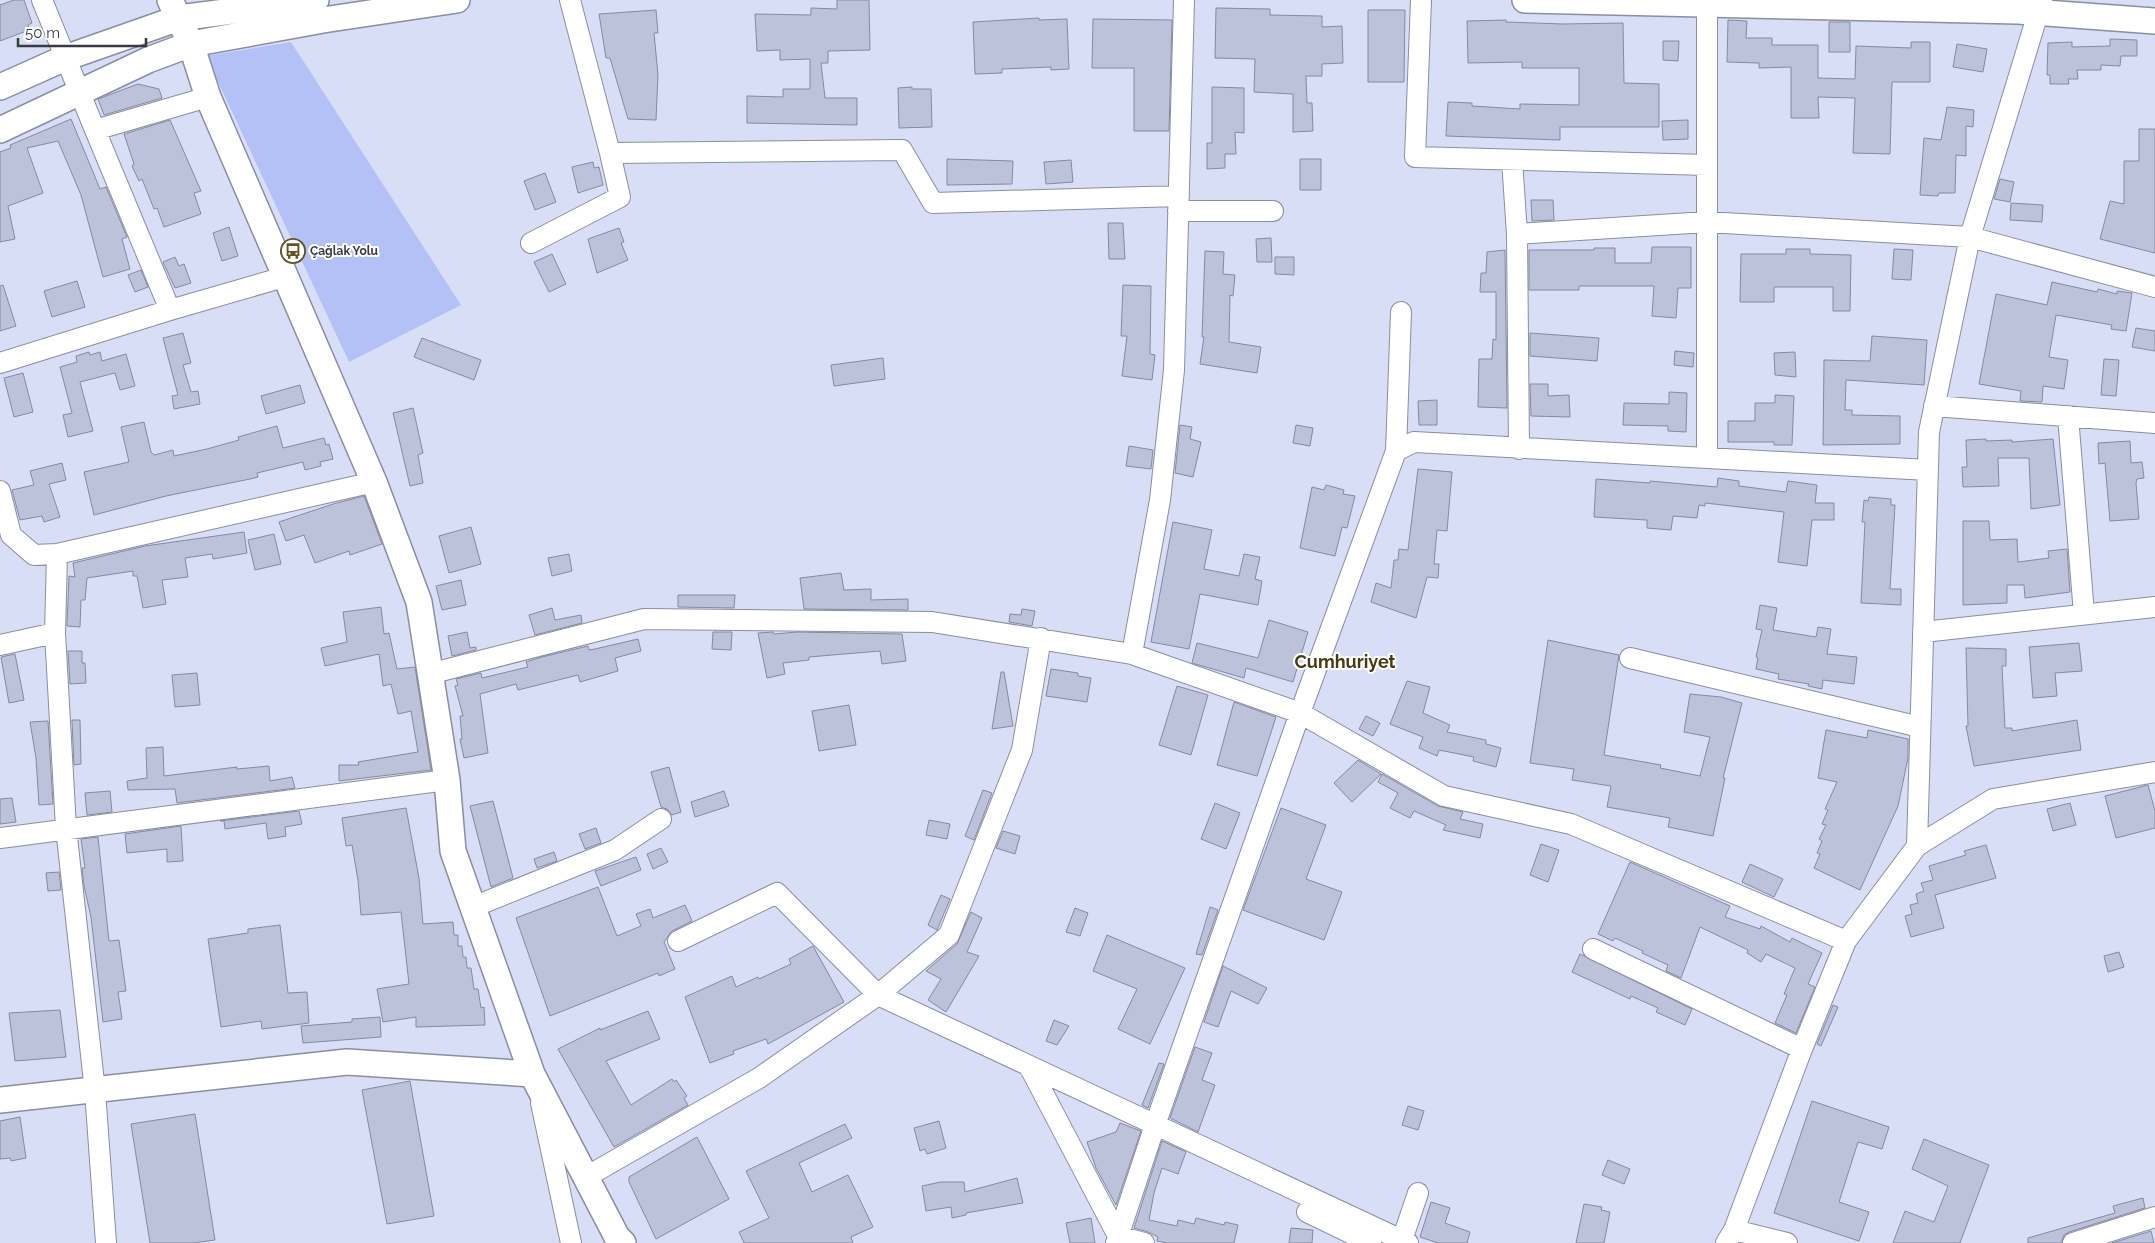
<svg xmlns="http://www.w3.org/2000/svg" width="2155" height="1243" font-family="Raleway,sans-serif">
<rect width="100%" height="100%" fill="#d8def6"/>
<path fill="#b3c1f7" d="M291,42l170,263 -112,57 -143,-306z"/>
<path fill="#bcc2da" stroke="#848aa0" d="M14,0h10l8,23 -4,2 1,5 -29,11v-36z
M837,0h32l1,50 -42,1v12h-7l4,35h32v27l-110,-2v-27l36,1v-8h27v-30l-30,1v-10l-23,1 -2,-37 56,1v-7l26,1z
M1216,8l54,1v6l52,1v11l20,-1 1,37 -21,1v12h-16l1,27h5l1,28 -20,1v-38l-39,-2 1,-33 -40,-1z
M656,10l2,23h-4l4,42 -2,45 -28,-1 -18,-61h-4l-7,-44z
M1368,10h37l-1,72h-36z
M1039,18v2l28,-1 2,50 -18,1v-3l-49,2v4l-27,1 -2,-52z
M1093,19l79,1 -3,111h-35v-63h-42z
M1506,20v2l57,2 60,-1 1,60 35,1v43h-99v13l-114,-4 2,-34 24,1v3l48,3v-5l59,1v-37h-57v-6l-54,1 -1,-42z
M1728,20l19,1 -1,17h26v7h46v33l37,1 1,-33 55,2v-6h19v40h-38l-2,72 -37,-1 2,-55 -37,-1 1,21h-28v-51l-32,1v-5l-32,-1z
M1829,22h21v30h-21z
M2110,39l27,1v16h-16l-1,10 -19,-1v5h-24l1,9h-10l1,5h-19v-9h-3l1,-32 24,-1v5l38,-1z
M1663,41h16l-1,20 -15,-1z
M1957,44l30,5 -4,23 -30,-5z
M138,84l21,5 3,9 -58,17 -6,-16z
M912,87v2h19l1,38 -33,1 -1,-40z
M1212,87l32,1v45l-9,-1 1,22h-11v14l-18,1v-26h5z
M1947,107l27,3 -1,17 -7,-1v30l-10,-1 -1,38h-16l-1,3 -18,-1 4,-57 17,2z
M71,119l29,70 6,-2 21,50 -5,2 8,30 -27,8 -22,-82 -23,-54 -31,7 16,45 -35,13 7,33 -15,3v-90l11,-4 -1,-3z
M170,120l31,71 -7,2 7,21 -37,13 -7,-19 -3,1 -12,-30 -3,2 -7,-15 2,-2 -10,-30z
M1688,120v19l-25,1 -1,-19z
M2139,129h16v124l-55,-14 10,-38 14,3v-43h15z
M947,159l66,2 -1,23 -65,1z
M1300,159h21v31h-21z
M1071,160l2,22 -27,2 -2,-22z
M593,162l1,6 5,-1 4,18 -25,8 -6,-26z
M545,173l11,29 -21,8 -11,-29z
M2000,179l14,3 -4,20 -16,-3z
M1531,200h22l1,20 -22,1z
M2011,203l32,2 -1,17 -32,-2z
M1108,223h15l2,36h-16z
M229,227l9,29 -16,5 -9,-28z
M619,228l5,14 -3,1 7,17 -31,13 -9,-34z
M1271,238l1,24h-15l-1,-23z
M1652,247h39v41h-13l-2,30 -24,-2 2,-30h-75v4h-50v-40h65v-2h21v15h36z
M1786,249h24v5l41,1 -1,56h-17v-24h-59v15h-34l1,-48h45z
M1894,249l19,1 -2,30 -19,-1z
M1505,250l2,158 -29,-1 1,-48h13l1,-20 3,1v-48h-16l1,-19h5l1,-21z
M1205,251l19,1 -1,22 12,1 -2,21 -3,-1 -1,47 32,5 -4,26 -57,-9 4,-27h-2z
M552,254l14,30 -17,8 -15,-30z
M175,257l4,9 5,-2 7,19 -16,5 -12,-26z
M1275,257h19v18l-19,-1z
M141,270l7,17 -13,5 -7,-17z
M77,281l8,26 -33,10 -8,-26z
M2052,282l45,10 1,-3 19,5v-3l15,2 -6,38 -15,-2 1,-4 -56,-10 -7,42 19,3 -4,29 -21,-3 -1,16 -22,-1 1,-10 -42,-7 17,-90 51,11z
M3,285l13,41 -16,5v-45z
M1123,285l28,1 -1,68 5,1 -3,25 -30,-4 5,-40h-6z
M2136,328l19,3v20l-23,-4z
M183,333l8,30 -8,2 8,27 7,-1 2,13 -26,5 -2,-13 6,-1 -15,-57z
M1530,333l69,5 -2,23 -67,-5z
M1872,336l55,4 -3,45 -78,-5 -1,30h7v5l48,1v28l-77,1 1,-85 46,1z
M422,338l59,22 -7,20 -60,-23z
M1675,351l19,2 -1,14 -19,-2z
M89,352l1,3 10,-3 2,9 24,-7 9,32 -15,4 -5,-17 -35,9 13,49 -25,6 -5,-22 9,-2 -12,-46 17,-5 -1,-6z
M1795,352l1,25 -21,-2 -1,-22z
M883,358l2,21 -51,7 -3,-21z
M2104,359l15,1 -3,36 -15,-1z
M23,373l10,39 -19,5 -10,-39z
M1530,384h18v12l21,-1 1,22 -39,-1z
M300,385l5,18 -39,11 -5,-18z
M1669,392l18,1 -1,39 -18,-1v-5l-45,-1 1,-22 45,1z
M1775,395l19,1 -2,49h-18v-3h-46v-21h27v-18h20z
M1437,400v25h-18l-1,-24z
M413,408l10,45 -5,2 5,28 -13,3 -17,-73z
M144,422l7,30 3,3 19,-5 1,6 33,-7 32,-9 -1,-3 39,-11 6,22 41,-10 2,7 3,-1 4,15 -13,3 1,4 -16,4 -2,-8 -46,11 1,4 -8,2 -84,17 -72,19 -10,-43 45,-10 -8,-35z
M1180,425l12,2 -2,12 11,3 -8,35 -18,-4z
M1296,425l17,3 -3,18 -17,-3z
M1986,439v2l26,-1v2l41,-3 7,66 -29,4 -2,-51h-31l1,28 -36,1 -1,-20h5l-1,-27z
M2130,441l1,22 11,-1 2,16 -7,1 -1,4 3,36 -29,2 -5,-58 -6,1 -1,-21z
M1129,446l24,4 -2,19 -25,-3z
M62,463l4,17 -17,4 11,33 -16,5 -2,-6 -22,4 -8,-30 22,-5 -4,-14z
M1418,469l34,3 -5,59 -10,-1 -3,34h5l-1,14 -11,-1 -11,41 -45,-16 5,-19 15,5 3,-28h4l1,-11 9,1z
M1718,478l21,3v5l47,6 2,-11 29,4 -2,18h19v17h-22l-5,46 -29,-4 6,-50 -79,-9v3l-6,-1 -2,13 -24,-2 -2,14 -24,-2v-8l-53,-3 2,-38 54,4v-2l67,6z
M1326,485l18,5 -1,4 12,2 -8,32 -5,-1 -7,29 -35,-8 12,-61 12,3z
M364,496l18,48 -32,11 -1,-4 -34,12 -11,-28 -18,6 -7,-19 54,-18z
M1869,497l22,2v6h4l-5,84h11v16l-40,-2 4,-81h-3l2,-22 4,1z
M1963,521h26l1,19 27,-1 1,23 31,-4 -1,-7 19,-2 3,43 -45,6 -1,-13h-17v18l-44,2z
M1173,522l39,8 -8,39 35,7 5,-22 16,3 -5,22 7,2 -4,24 -58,-11 -11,55 -38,-7z
M471,527l10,37 -32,9 -10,-37z
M244,532l3,21 -34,6 -1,-5 -27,4 3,19 -26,3 4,24 -23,4 -6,-32h-4v-5l-46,7 -2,22h-4l-1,27 -13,-1 2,-50 6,1 -2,-14 72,-17z
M274,534l7,30 -26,6 -7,-30z
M569,554l3,17 -20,5 -4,-18z
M841,573l3,17 27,-1v11l37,-1v11l-104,-1 -4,-31z
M461,580l5,25 -24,5 -6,-24z
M678,595h57l-1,13 -56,-1z
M1760,605l17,3 -4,22 43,7 2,-10 13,2 -4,25 30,3 -3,27 -31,-4 -1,9 -14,-3 1,-2 -31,-5 1,-5 -23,-5 2,-11 -2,-1 6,-27 -6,-1z
M381,607l3,27 5,-1 8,36 18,-2 16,103 -92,11v-16h20l-1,-3 60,-10 -7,-41 -13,3 -7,-30 -8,2 -4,-32 -54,12 -4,-18 26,-6 -4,-30z
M552,608l3,12 26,-5 1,8 -47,12 -6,-20z
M1022,609l13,2 -3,15 -23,-4 1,-8 11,1z
M1269,620l39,12 -15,50 -47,-14 -2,10 -52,-15 5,-20 61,15z
M467,632l3,16 6,-1v3l-24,6 -4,-20z
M713,632h19l-1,18 -19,-1z
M773,632l1,2 23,-2 105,2 4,27 -24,3 -2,-13 -71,6v3l-26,3 2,11 -18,4 -9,-45z
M638,639l3,12 -26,7 3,13 -38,11 -2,-7 -60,15 -2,-6 -36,10 8,59 -24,5 -4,-19h2l-2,-23h3l-8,-30 3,-1 -2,-6 25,-6 1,5 46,-11 -2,-5 16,-5 46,-11 1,4 6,-1z
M1548,640l71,15 -15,100 57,10 -1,3 40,8 10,-39 -26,-5 6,-38 31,3 21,6 -19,75h2l-12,58 -45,-9 2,-9 -63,-11 4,-21 -39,-6 2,-11 -44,-6z
M2079,643l3,28 -27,2 2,23 -24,2 -4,-51z
M1966,648l40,1v17h-4l3,62h7v3l65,-11 4,30 -107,16 -8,-40h2z
M68,651h14v12h3l1,20 -16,1z
M15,654l9,46 -15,3 -8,-46z
M1051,669l27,4v3l13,2 -4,24 -41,-6z
M1001,672h3l9,54 -21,3z
M197,673l3,32 -25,2 -3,-32z
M1407,681l23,6 -7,26 27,12 -3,7 39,8v4l15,4 -5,19 -23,-6 1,-4 -35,-7 -2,6 -18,-8 4,-11 -33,-13z
M1177,686l31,9 -17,60 -32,-10z
M1234,702l42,15 -19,59 -40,-11z
M849,705l7,40 -37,6 -7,-40z
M1366,716l14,7 -7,13 -14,-7z
M72,720h8l1,44 -7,1z
M48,721l5,83 -14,1 -3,-47 -6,-36z
M1826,730l41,8 1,-8 40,9v19l-10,48 -38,84 -46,-22 6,-14 -3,-1 5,-12 -3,-2 7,-14 -4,-1 6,-14 -3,-1 12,-27 -19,-4z
M163,747l1,29 73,-9v2l32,-3 1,15 22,-4 3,11 -118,15 -2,-14 -47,1 -1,-9 20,-3 -1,-30z
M1358,760l23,14 -29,28 -18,-19z
M669,767l12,45 -9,3 -5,-6 -6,-2 -10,-35z
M1382,774l56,32 25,6 -3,7 23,5 -3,14 -37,-8 3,-5 -32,-14 -4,7 -20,-10 8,-15 -20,-11z
M2148,785l7,26v17l-39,10 -11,-42z
M983,790l9,3 -18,47 -9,-4z
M110,791l2,21 -25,3 -2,-22z
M724,791l5,15 -34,11 -4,-15z
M12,798l4,24 -16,2v-25z
M493,801l20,77 -22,9 -21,-81z
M1215,803l25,10 -14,36 -25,-10z
M2070,803l6,22 -23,6 -6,-22z
M406,808l13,70 4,46 30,-2 1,13h4v11h4l1,11h3l1,11h4l3,21h4l3,19 3,-1 1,18 -69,2v-10l-33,5 -6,-33 32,-5 -8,-72 -40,3 -3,-35 -6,-35 -6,1 -4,-28z
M1281,808l45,17 -20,54 36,13 -18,48 -81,-30z
M299,811l3,13 -17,3 1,9 -18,3 -2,-16 -41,6 -1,-8h-4z
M929,820l21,4 -3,15 -21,-4z
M181,826l2,35 -16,1v-13l-40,4 -2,-19z
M596,828l5,15 -16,6 -6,-15z
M1003,831l17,5 -5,18 -19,-6z
M98,837l11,104 10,-1 7,51 -8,1 4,27 -19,3 -12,-105 -7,-31 -2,-18h3l-4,-29z
M1541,844l18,6 -11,32 -18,-7z
M1986,845l10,33 -61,17 9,33 -33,9 -6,-21 7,-2 -2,-9 8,-2 -2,-9 8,-3 -3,-8 12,-3 -4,-14 37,-11 -2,-4z
M661,848l7,14 -15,7 -6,-15z
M554,852l3,9 -20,7 -3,-9z
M636,857l5,13 -40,16 -6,-15z
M1630,862l100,44 -5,11 35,12 1,-3 29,16 2,-4 30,15 -14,31 7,3 -19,46 -21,-10 12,-28 -3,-1 11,-26 -29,-14 -5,8 -14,-9 1,-3 -48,-23 -19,51 -15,-7 2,-6 -26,-12 1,-2 -28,-13 -2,3 -15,-7z
M1750,864l33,15 -9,18 -32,-15z
M59,872l2,18 -13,1 -2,-18z
M598,887l19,49 24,-10 -5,-12 14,-5 3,9 32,-13 7,16 -20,10 -8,11 11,27 -16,7 -1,-3 -108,43 -34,-98z
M941,895l9,4 -13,31 -9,-5z
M1210,907l8,3 -16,45 -6,-1z
M1075,908l13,5 -8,23 -14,-4z
M971,912l11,6 -15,34 12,4 -33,56 -18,-12 13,-21 -15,-8 31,-27z
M280,925l8,68 19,-1 2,31 -47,6 -1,-8 -40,6 -13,-88 40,-6v-4z
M1107,935l78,33 -35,76 -32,-15 19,-40 -44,-18z
M813,946l31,56 -76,42 -2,-5 -33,12 1,3 -24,9 -25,-66 47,-21 4,11 22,-10 1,2 32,-15 -2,-5z
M2119,952l5,15 -16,5 -4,-16z
M1580,954l112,55 -7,16 -29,-13 2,-4 -27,-12 -1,3 -58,-27z
M1223,966l44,22 -9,16 -27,-13 -13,36 -14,-5z
M1833,1005l5,2 -17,39 -4,-2z
M60,1010l6,47 -51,4 -6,-48z
M648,1011l12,28 -54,22 25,44 41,-26 2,3 2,-2 11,16 -3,2 4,7 -74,42 -56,-98 42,-21v2z
M380,1017l1,20 -78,6 -2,-17 51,-4v-3z
M1054,1020l15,6 -12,19 -11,-4z
M1195,1047l17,6 -10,27 13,5 -17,47 -28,-14z
M1159,1063l5,1 -16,44 -6,-3z
M410,1081l24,135 -47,8 -25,-134z
M1812,1101l77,26 -7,22 -24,-7 -19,60 30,10 -10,29 -85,-28z
M1408,1106l16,5 -6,19 -16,-5z
M195,1114l20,126 -22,3h-43l-19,-119z
M20,1117l6,41 -15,3 -1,-3 -10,1v-38z
M939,1121l7,27 -19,6 -2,-5 -5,2 -6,-23z
M1120,1123l21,8 -25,74 -20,-37 -9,-26 29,-10z
M845,1124l7,14 -53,25 13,29 36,-17 25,52 -22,10 2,6h-109l-5,-11 30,-14 -23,-47z
M697,1137l32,62 -73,40 -27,-57v-5z
M1924,1139l65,26 -29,78h-67l12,-32 29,11 14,-36 -36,-17z
M1162,1141l24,11 -8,22 -16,-6 -8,25 -5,27 28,6 1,-6 16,4 2,-6 28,7 1,-3 13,3 -4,18h-67l-10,-2 1,-4 -10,-5 -14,-4z
M1608,1160l22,9 -6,15 -22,-9z
M1017,1178l6,25 -57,10v2l-14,3 -1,-11 -25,4 -4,-25 19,-4h23l1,10z
M2143,1198l2,10 -76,24 -5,3 -3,8h-33v-5l87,-25 -2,-7z
M1431,1202l19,6 -5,15 25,9 -3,11h-29l-18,-6z
M1584,1204l18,3 -1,3 9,2 -6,31h-28z
M1091,1218l4,25h-25l-4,-20z
M1291,1228l22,2 -1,13h-23z
M2151,1231l3,12h-42z"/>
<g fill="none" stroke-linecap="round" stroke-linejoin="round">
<defs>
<path id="minor" d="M42,0l53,130
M570,0l40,153 292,-3 31,53 246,-7
M1421,0l-6,157 292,8
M1707,0v458
M1512,160l5,74 2,215
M1178,211h95
M1517,234l190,-12 263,15 185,50
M531,243l89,-46 -10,-44
M170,310l-75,-180 113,-33
M0,363l170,-53 114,-33
M1934,406l221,17
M2068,416l16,198
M1396,451l5,-139
M0,491l11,44 23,20 23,-1 317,-72
M57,554l-2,79 11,195 29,263 11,152
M1923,632l232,-25
M0,645l55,-12
M1132,654l28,-154 14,-130 10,-370
M1630,658l290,69
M429,674l215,-55 288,3 200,32 168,59 144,83 127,28 275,117
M0,838l447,-58
M1917,846l12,-414 41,-195 72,-237
M473,907l142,-57 46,-31
M678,941l99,-48 101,102 530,248
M1593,949l209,100
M1029,1066l89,170 26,7
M541,1103l30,140
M586,1177l173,-99 119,-83 71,-60 73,-185 19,-112
M1307,1212l64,31
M1734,1230l53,13
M1116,1243l39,-118 145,-412 96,-262 18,-9 514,28
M1401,1243l17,-50
M1726,1243l8,-13 68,-181 44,-108 71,-95 76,-47 162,-27
M2073,1243l82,-26"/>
<path id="tertiary" d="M170,0l21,44 17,53 166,385 45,120 28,178 6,71 79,223 85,163 6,6
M1525,0l493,11 137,10
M0,87l65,-29 114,-40 137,-18
M0,130l148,-70 43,-16 132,-24 134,-20
M0,1100l347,-38 185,12"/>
</defs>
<use href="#minor" stroke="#888ea4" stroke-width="22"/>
<use href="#tertiary" stroke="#888ea4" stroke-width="28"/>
<use href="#minor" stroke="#fff" stroke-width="20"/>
<use href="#tertiary" stroke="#fff" stroke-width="25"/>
</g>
<defs>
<symbol id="bus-ring" viewBox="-11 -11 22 22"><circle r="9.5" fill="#fff" stroke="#655422" stroke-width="1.5"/><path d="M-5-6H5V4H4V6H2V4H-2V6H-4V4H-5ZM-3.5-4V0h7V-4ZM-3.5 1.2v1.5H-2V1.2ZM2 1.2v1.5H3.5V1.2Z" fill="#655422"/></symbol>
</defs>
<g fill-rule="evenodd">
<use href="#bus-ring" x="279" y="237" width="28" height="28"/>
</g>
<g text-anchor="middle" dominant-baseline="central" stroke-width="4" stroke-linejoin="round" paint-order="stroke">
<g font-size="12" font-weight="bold" fill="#383b44" stroke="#fff" text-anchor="start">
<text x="310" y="251">Çağlak Yolu</text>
</g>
<g font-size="18" font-weight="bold" fill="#483b12" stroke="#fff">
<text x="1345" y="661">Cumhuriyet</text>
</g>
</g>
<path d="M18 38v8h128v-8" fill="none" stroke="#383b44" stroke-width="2.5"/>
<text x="25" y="38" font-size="15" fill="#383b44" stroke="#ffffff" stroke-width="4" paint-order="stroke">50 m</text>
</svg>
